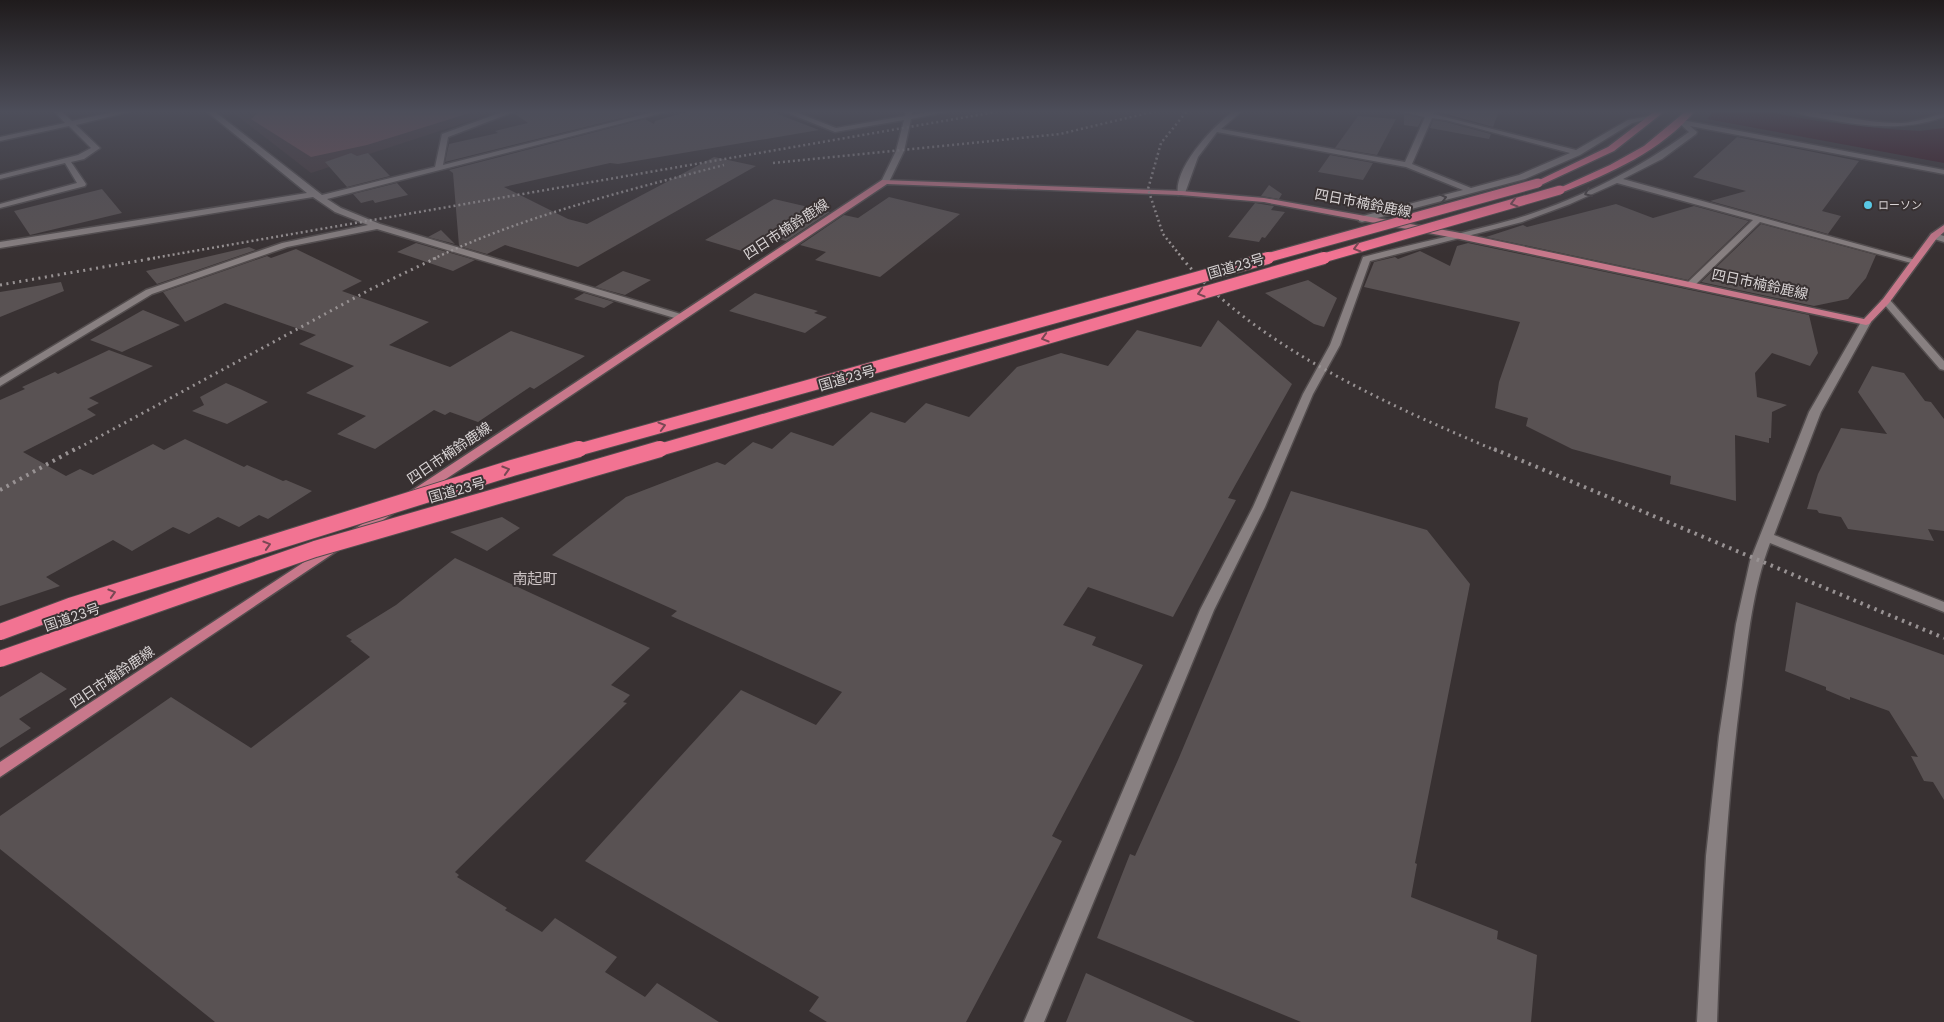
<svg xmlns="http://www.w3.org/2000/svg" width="1944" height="1022" font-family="'DM Sans','Noto Sans JP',sans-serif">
<rect width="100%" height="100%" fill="#383132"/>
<path fill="#46383b" d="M231,111h270l-190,62z"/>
<path fill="#755057" d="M260,111h216l-109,34 -56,12 -60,-38z"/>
<path fill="#370f1a" d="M1714,111h51l52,10 71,8 32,2 24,-3v35l-237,-44z"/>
<path fill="#595253" d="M518,111h108l8,4 -189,47 4,-18 49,-11 -3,-2 33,-8 -13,-9z
M690,111h80l49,19 -201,34 -8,-1 -106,24 64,32 19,5 127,-67 42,9 -178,101 -73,-22 -18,9 -28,-8 -6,-73 -4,-3 196,-51 9,5 1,-3z
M1436,111h63l-6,16z
M1404,114l18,4 -4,9 -14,-2z
M1358,116l38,3 -19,36 -42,-7z
M1433,120l13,2 45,12 -2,5 -59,-11z
M1737,137l122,24 -37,50 19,5 -13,18 -118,-33 36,-10 -53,-14z
M351,153l6,3 11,-3 22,23 -43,11 -22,-25z
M1330,155l43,8 -10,17 -45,-8z
M397,183l11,12 -33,8 -2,-3 -12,3 -8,-9z
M1269,185l13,9 -3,5 -18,-3z
M102,189l20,24 -92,22 -16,-24z
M889,197l71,17 -80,63 -65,-17 11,-8 -26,-7 44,-30 14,3z
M774,199l56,13 -44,29 -17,-4 -24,15 -40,-12z
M1255,203l19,3 -3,4 14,2 -20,26 -3,-1 -3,5 -31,-5z
M1616,204l37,14 41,-12 55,15 -61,59 -202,-43 37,-12 4,2z
M1761,224l115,31 -10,23 -18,21 -34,7 -113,-24z
M441,230l14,14 -27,-7z
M416,243l59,17 -22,11 -56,-19z
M1468,243l341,72 9,38 -8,13 -38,-13 -17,20 2,24 30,8 -15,7 -1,26h-2v5l-34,-8 1,66 -66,-17 1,-8 -99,-27 -46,-23 2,-8 -33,-10 4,-26 21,-60 -156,-35 10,-25 21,-5 3,2 22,-8 30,15 7,-20z
M249,247l7,3 -99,34 -11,-13z
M296,249l66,32 -20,10 87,31 -40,23 61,22 61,-36 74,25 -51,33 -4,-2 -52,35 -28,-10 -5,3 -11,-5 -59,39 -38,-15 29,-18 -60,-23 48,-27 -55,-22 17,-9 -91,-32 -40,19 -22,-30 104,-36 4,2z
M623,271l28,9 -26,15 -30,-8z
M1308,280l29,18 -13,29 -10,-3 -49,-31z
M61,282l3,9 -64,26v-25z
M584,293l30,9 -10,6 -30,-9z
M755,293l63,18 -4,2 13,4 -22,16 -76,-22z
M143,310l37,15 -58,27 -32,-12z
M1218,320l74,64 -64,114 8,2 -63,117 -85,-30 -25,38 33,12 -4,8 51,20 -91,171 10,5 -96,181h-139l-18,-11 10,-14 -234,-136 156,-171 75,35 26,-33 -171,-76 6,-5 -125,-56 74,-58 91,-35 8,3 28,-23 19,7 19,-17 42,14 38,-34 34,11 21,-20 43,14 48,-50 44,-14 47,13 29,-36 64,17z
M109,350l44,16 -64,32 10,5 -12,6 9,6 -73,37 43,24 14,-7 13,6 60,-31 11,6 21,-11 59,28 3,-2 36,16 3,-1 26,11 -44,28 -9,-4 -20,12 -21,-10 -29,17 -16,-7 -41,24 -19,-11 -67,37 14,9 -60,20v-206l25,-11 -3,-2 33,-15 3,2z
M1872,366l32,7 21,28 6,1 13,17v112l-16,-2 6,12 -86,-12 -7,-12 -22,-4 -2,-3 -10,-1 11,-35 23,-46 46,6 -29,-42z
M226,383l14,6 28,13 -41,22 -35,-13 12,-6 -4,-8z
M1291,491l136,39 43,54 -55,279 2,1 -6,33 87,34 -1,8 40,16 -6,67h-230l-204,-84 33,-84 5,2 43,-96z
M502,517l18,11 -33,23 -37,-19z
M455,558l195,90 -39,37 19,10 -7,7 4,1 -172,169 4,3 -2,2 50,31 -2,2 37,22 13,-14 62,39 -12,15 40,25 12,-14 62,39h-504l-215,-173v-33l171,-119 80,51 119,-91 -20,-16 2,-1 -6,-4 50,-31z
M1796,602l148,53v145l-11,-18 -9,-1 -13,-25 7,1 -29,-46 -39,-14v3l-24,-10v-3l-41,-16z
M41,672l26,17 -48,30 12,9 -31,20v-51z
M1086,973l109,49h-129z"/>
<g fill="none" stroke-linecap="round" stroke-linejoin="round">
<defs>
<path id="minor" d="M54,111h7l11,10 46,-10h14l-56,14 24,23 -16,11 -13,3 15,22 -1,2 -85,22v-4l77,-21 -12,-20 -65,16v-4l78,-20 13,-7 -22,-22 -69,15v-4l65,-14z
M206,111h8l108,84 113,-28 7,-33 63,-23h11l-68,26 -5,28 214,-54h13l-343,88 14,9 39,16 304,91 2,2 -5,3 -3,-1 -301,-90 -90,18 -135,47 -152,92v-8l146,-88 136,-47 86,-18 -33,-13 -22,-15 -313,51v-6l307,-49z
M783,111h10l43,17 69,-12 1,-5h6v4l20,-4h18l-39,8 -7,32 -15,31 -4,2 -4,-2 15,-31 8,-31 -69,12z
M1234,111h8l-21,18 184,33 20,-45 -27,-6h36l-1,3 143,36 52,-30 26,-5 3,2 -25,6 -52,32 -55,24 -163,43 -3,-1v-4l104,-27 -57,-23 -189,-35 -19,25 -13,36 -7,2c-5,-27 36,-70 56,-84zM1432,118l14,2 124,33 -51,22 -48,13 -59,-24z
M1793,111c36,0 72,13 109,12 15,-1 28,-6 42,-10v4c-39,14 -77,10 -118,2 -10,-2 -24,-3 -33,-8z
M1682,120l262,50v4l-254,-48 7,6 -1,2 -34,25 -39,20 296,82 -4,3 -155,-42 -67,65h-6v-4l66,-63 -136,-37 -47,21 -48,18 -152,39 -30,84 -27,49 -48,113 -51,103 -170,412h-20l176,-412 53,-103 50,-113 27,-49 33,-88c50,-13 102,-24 152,-38 62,-19 122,-49 174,-87l-11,-10z
M1934,233l10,3v6l-13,-4v-4z
M1886,298l3,1 55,62v9l-4,-1 -57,-66 -2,-2z
M1866,319l5,3 -50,90 -47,123 170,67v10l-174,-69c-17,45 -22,94 -28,142 -15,112 -21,224 -25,337h-20l9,-166 13,-120 17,-112 14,-63 59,-149 52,-90z"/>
<path id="major" d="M882,180l299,11 83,7 191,34 409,87 19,-20 48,-65 13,-9v7l-7,6 -48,65 -20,21 -3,1 -411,-87 -191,-36 -83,-7 -294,-11 -471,315h-8l-2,-3 2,-3z
M391,505l4,1 2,3 -2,3 -395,265v-15z"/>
<path id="highway" d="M1655,111h10l-51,40 -73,34 -8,-2 75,-36z
M1686,111h9c-34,40 -84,62 -132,81l-8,-2 55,-25 34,-19z"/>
</defs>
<use href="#minor" stroke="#534d4e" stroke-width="3"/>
<use href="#major" stroke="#534d4e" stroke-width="3"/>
<use href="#highway" stroke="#534d4e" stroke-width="3"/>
<use href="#minor" fill="#888081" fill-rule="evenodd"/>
<use href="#major" fill="#c8788b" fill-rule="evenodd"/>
<use href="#highway" fill="#f27392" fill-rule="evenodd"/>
<path stroke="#989293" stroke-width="2.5" stroke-dasharray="2 3" stroke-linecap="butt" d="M773,163l287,-29 96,-23
M148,259l853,-148
M433,259c93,-44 192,-68 291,-94
M1183,259l-20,-25 -15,-45 13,-46 26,-32"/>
<path stroke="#989293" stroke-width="3" stroke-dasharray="2 4.5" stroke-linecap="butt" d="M1182,258c70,87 213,150 315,193
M0,285l155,-27
M73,451l298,-162 65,-31"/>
<path stroke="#989293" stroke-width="4" stroke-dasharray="2.5 5" stroke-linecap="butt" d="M1494,449l450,189
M0,490l75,-41"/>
<defs>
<path id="highway-bridge-far2" d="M1263,259l275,-76
M1320,259l240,-69"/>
<path id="highway-bridge-far1" d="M574,451l694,-193
M656,451l668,-193"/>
<path id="highway-bridge" d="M0,632l70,-26 442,-138 67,-19
M0,659l315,-110 345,-100"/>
</defs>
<use href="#highway-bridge-far2" stroke="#534d4e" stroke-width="11" stroke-linecap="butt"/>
<use href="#highway-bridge-far1" stroke="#534d4e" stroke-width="14" stroke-linecap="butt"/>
<use href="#highway-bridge" stroke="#534d4e" stroke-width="18" stroke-linecap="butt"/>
<use href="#highway-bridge-far2" stroke="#f27392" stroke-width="9"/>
<use href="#highway-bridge-far1" stroke="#f27392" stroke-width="12"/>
<use href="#highway-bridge" stroke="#f27392" stroke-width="16"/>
</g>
<defs><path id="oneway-chevron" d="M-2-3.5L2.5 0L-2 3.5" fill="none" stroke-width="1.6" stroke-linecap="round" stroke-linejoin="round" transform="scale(1.25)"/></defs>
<g stroke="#443d3e">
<use href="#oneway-chevron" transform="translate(1588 193) rotate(156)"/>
<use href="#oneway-chevron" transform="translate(1443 198) rotate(-14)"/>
</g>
<g stroke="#794854">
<use href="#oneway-chevron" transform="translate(1514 203) rotate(164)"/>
<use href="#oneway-chevron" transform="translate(1357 248) rotate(164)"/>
<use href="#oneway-chevron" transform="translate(1201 293) rotate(164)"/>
<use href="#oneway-chevron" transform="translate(1045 338) rotate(164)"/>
<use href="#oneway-chevron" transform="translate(662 426) rotate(-16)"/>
<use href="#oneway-chevron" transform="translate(506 470) rotate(-17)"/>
<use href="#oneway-chevron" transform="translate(267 545) rotate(-17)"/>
<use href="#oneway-chevron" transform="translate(112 593) rotate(-17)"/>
</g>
<linearGradient id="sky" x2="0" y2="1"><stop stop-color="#1f1b1c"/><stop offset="0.44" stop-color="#4d4e5a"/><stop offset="1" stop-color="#4d4e5a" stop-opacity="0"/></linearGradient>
<rect width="1944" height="254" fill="url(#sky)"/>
<circle fill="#59c8e4" stroke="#383132" stroke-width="2" cx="1868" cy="205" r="5"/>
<g text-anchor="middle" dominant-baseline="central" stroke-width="4" stroke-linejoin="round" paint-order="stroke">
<g font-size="11" fill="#d9d4d5" stroke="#383132" text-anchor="start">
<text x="1878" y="205">ローソン</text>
</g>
<g font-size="14" fill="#d9d4d5" stroke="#383132">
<text transform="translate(1363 203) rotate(11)">四日市楠鈴鹿線</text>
<text transform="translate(786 229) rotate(-33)">四日市楠鈴鹿線</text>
<text transform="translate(1236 266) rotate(-16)">国道23号</text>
<text transform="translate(1760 284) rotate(12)">四日市楠鈴鹿線</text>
<text transform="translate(847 378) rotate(-16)">国道23号</text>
<text transform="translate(449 453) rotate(-34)">四日市楠鈴鹿線</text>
<text transform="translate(457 490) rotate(-16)">国道23号</text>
<text transform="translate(72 617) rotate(-19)">国道23号</text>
<text transform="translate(112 677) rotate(-34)">四日市楠鈴鹿線</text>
</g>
<g font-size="15" fill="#ccc3c4" stroke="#383132">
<text x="535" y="579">南起町</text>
</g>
</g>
</svg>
